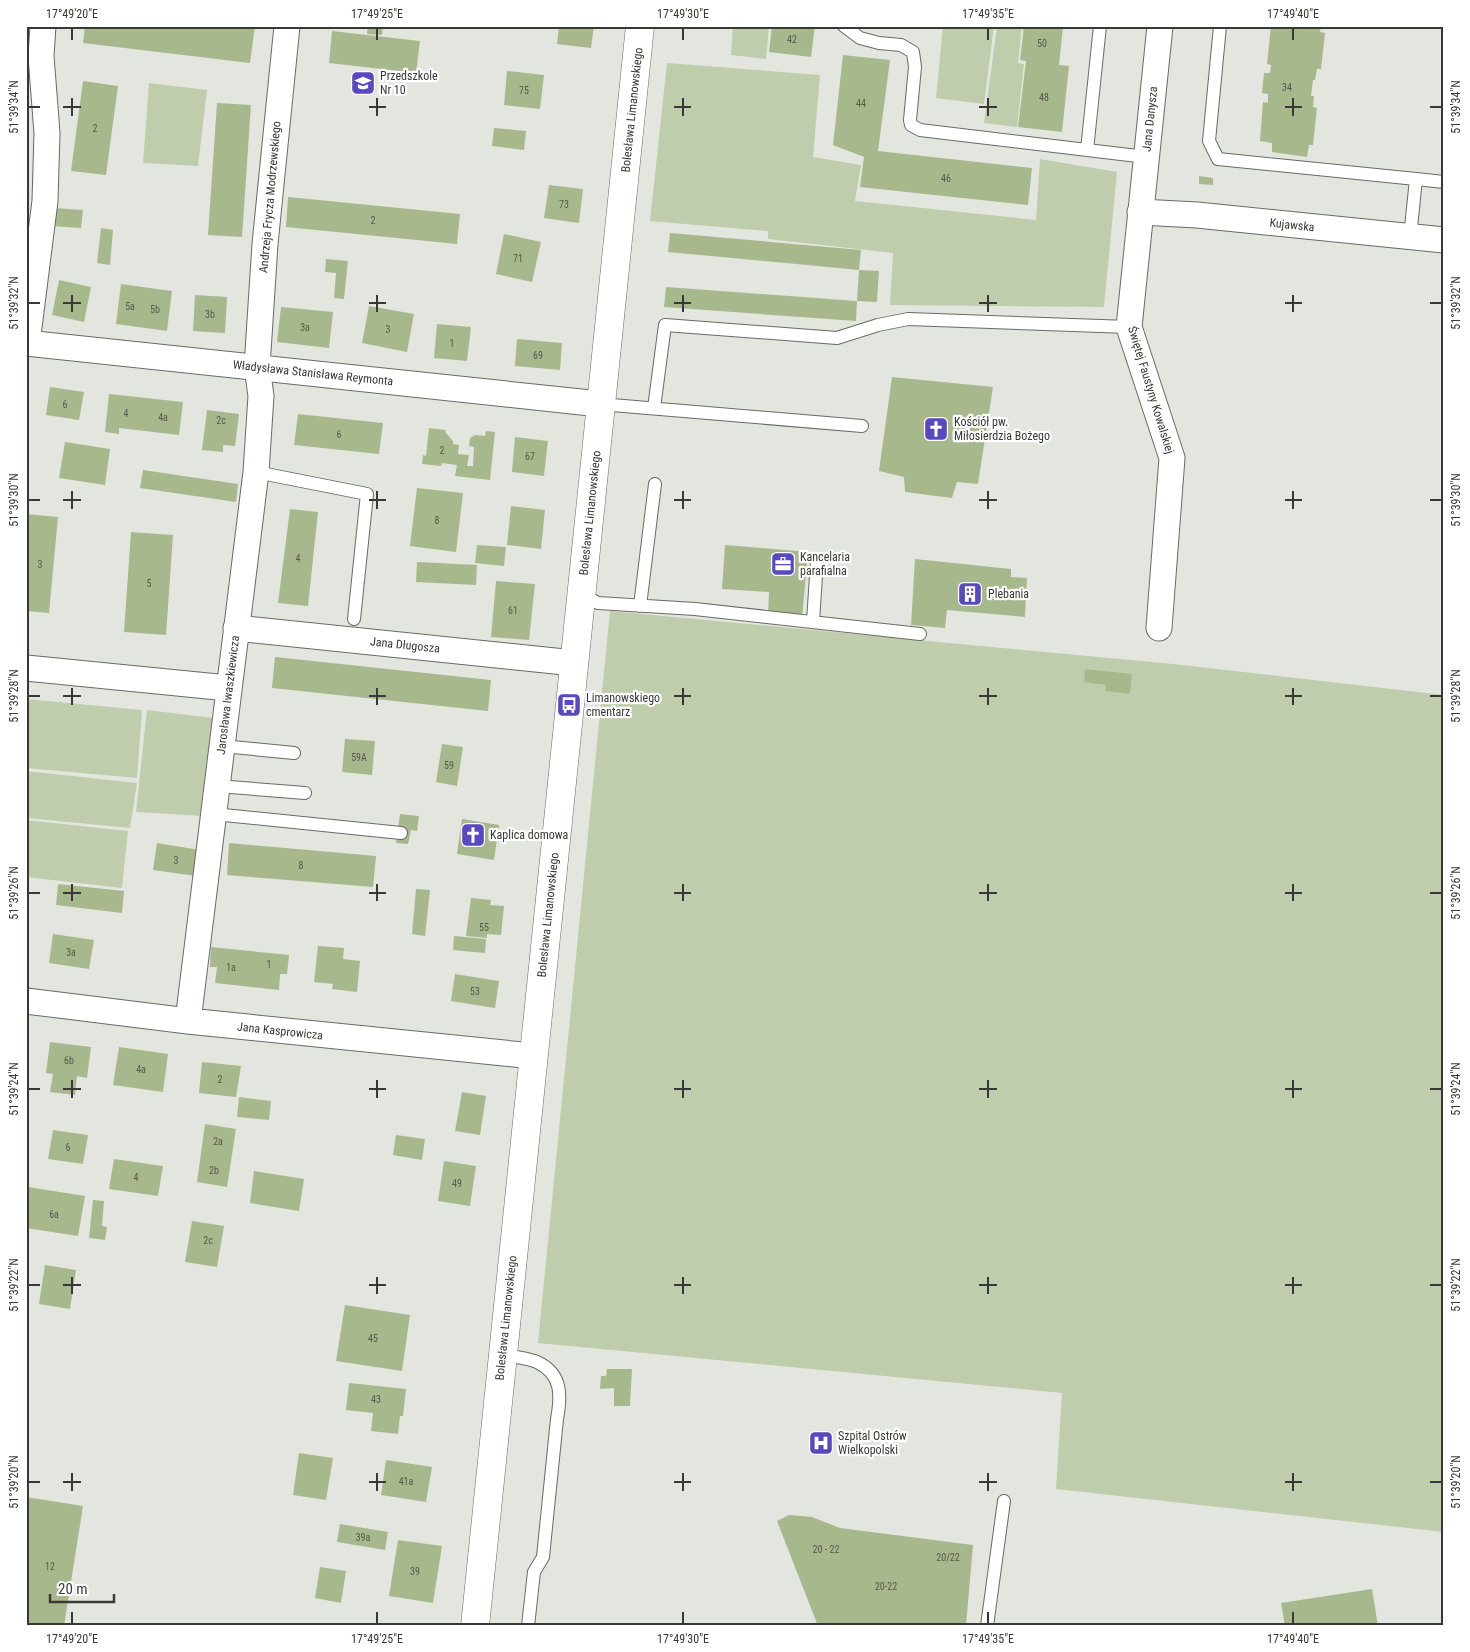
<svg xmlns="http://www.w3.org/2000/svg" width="1470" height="1652" font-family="'Roboto Condensed',sans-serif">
<rect width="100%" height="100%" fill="#e3e6df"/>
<path fill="#c0cdac" d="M733,26h36l-3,33 -35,-4z
M943,26h51l-10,78 -48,-6z
M997,26h25l-4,37 6,1 -7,63 -33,-4z
M667,63l153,12 -7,82 48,8 -6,36 181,19 4,-61 77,13 -13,135 -214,-2 3,-52 -125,-14v-8l-118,-10z
M149,83l58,7 -9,76 -55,-3z
M610,611l563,53 271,31v837l-388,-43 6,-96 -524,-50z
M26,699l116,11 -5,68 -111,-10z
M147,710l66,8 -10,98 -67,-4z
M26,771l111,12 -7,45 -104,-10z
M26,820l102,11 -6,57 -96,-11z"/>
<path fill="#a8b88d" d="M85,26h170l-5,37 -167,-20z
M368,26h15l-1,9 -15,-1z
M559,26h35l-3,22 -34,-4z
M772,26h43l-4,31 -42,-5z
M1024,26h39l-4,39 10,1 -7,66 -44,-5 8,-66 -6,-1z
M1271,26h50l-1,6 5,1 -4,36h-4l-2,11h-2l-2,16h3l-1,11 4,1 -4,37h-4l-2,12 -35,-5v-9l-12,-2 3,-39 5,1v-9l-6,-1 2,-20h6l1,-8 -4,-1z
M332,31l88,10 -4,32 -87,-10z
M843,55l47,5 -12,91 154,17 -4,37 -168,-18 4,-30 -31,-12z
M507,71l37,4 -4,34 -36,-4z
M83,81l35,5 -12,89 -35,-4z
M217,103l34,2 -9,132 -34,-2z
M494,128l32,3 -2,19 -32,-4z
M1199,176l14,2v7l-14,-1z
M549,185l34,4 -4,34 -35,-5z
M288,197l172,17 -3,30 -171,-17z
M53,208l30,2 -2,18 -29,-2z
M101,228l12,2 -3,35 -13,-2z
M670,233l191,17 -2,20 -191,-18z
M504,234l37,8 -9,40 -36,-8z
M326,259l22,2 -4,38 -10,-1 2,-25 -11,-1z
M859,270l20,1 -2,31 -20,-1z
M59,280l32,7 -7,35 -32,-7z
M121,284l51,7 -5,40 -51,-7z
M666,287l191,14 -1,20 -192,-14z
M195,295l32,2 -2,36 -32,-2z
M369,306l45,8 -7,38 -45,-9z
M281,307l52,5 -4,36 -52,-6z
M437,324l34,3 -4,34 -33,-3z
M517,339l45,4 -2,27 -45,-4z
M892,377l101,10 -15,97 -21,-2 -5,16 -47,-6 -1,-15 -25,-6z
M50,387l34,5 -5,28 -33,-5z
M109,394l74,8 -4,33 -60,-7v6l-14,-2z
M207,410l32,4 -4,32 -12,-1v7l-21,-2z
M298,414l85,9 -4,31 -85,-9z
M429,428l17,2 -1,2 8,9v3l6,1 -1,9 11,1 -2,11h6l1,-19 -5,-1 1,-8 5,-3 10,1 1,-5 9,1 -5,48 -35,-4 2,-11 -15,-2 -1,3 -19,-2 1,-9 3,1z
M515,437l33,4 -4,35 -32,-4z
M65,442l45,7 -5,36 -46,-7z
M143,470l95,14 -2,18 -96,-14z
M417,488l46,5 -7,59 -46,-6z
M511,506l34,4 -4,39 -34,-4z
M290,509l28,3 -10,94 -30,-3z
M26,514l32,3 -9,96 -23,-2z
M131,532l42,3 -7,100 -42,-3z
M477,545l29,2 -2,19 -29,-3z
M725,545l83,7 -6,66 -34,-3 1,-23 -47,-3z
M915,559l96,10v8l16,1 -2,39 -78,-7 -2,18 -34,-3z
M417,562l60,3 -1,20 -60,-3z
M496,581l39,3 -6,56 -38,-3z
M275,657l216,23 -3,31 -216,-23z
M1085,669l47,5 -2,20 -25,-3 1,-6 -22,-3z
M345,739l30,2 -3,34 -30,-3z
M442,744l21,3 -6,39 -21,-4z
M400,814l19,2 -2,15 -6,-1 -3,14 -12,-1z
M462,819l37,6 -5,35 -37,-6z
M157,843l43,7 -4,26 -43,-6z
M229,843l147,13 -3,31 -146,-12z
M58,884l66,7 -2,22 -66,-8z
M416,889l14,1 -5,46 -13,-2z
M471,898l20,2 -1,5 14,1 -3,29 -14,-1v4l-21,-2z
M53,934l41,6 -5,29 -40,-6z
M454,936l32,3 -1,14 -32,-3z
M318,946l26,2 -1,11 17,2 -3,31 -25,-3 1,-5 -19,-2z
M211,947l78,8 -2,19h-7l-1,16 -64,-7 2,-16h-7z
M455,974l44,7 -4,27 -44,-7z
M50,1042l41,5 -4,31 -10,-2 -2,19 -25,-3 3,-18 -7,-1z
M119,1047l49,7 -5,38 -50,-7z
M202,1062l39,4 -5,31 -37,-4z
M462,1092l24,4 -6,39 -25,-4z
M239,1097l32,4 -2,19 -32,-3z
M205,1124l31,5 -9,58 -30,-5z
M53,1130l35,5 -5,29 -35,-5z
M396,1135l29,4 -3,21 -29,-5z
M114,1159l49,7 -5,30 -49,-7z
M444,1161l32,5 -6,40 -32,-5z
M254,1171l50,8 -5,32 -49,-8z
M28,1187l57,9 -7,40 -52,-8v-28z
M93,1200l11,1 -2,25 5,1 -2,13 -16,-2z
M192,1221l32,5 -7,41 -32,-5z
M45,1265l31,5 -6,39 -31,-5z
M345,1305l65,10 -8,56 -66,-10z
M607,1369h25l-2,37h-16v-18l-14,1 1,-13h5z
M349,1383l57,6 -3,27h-3l-2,18 -27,-3 2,-18 -27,-3z
M299,1453l34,5 -7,42 -33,-5z
M386,1460l46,7 -6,35 -45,-7z
M26,1497l57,9 -19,120h-38z
M789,1515l23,2 28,11 133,17 -7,81h-148l-41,-105z
M340,1524l48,8 -3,18 -48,-8z
M398,1540l44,6 -9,57 -44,-7z
M320,1567l26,4 -5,32 -26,-5z
M1372,1589l6,37h-93l-4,-23z"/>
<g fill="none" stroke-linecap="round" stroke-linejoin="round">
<defs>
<path id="lane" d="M844,26l16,12 19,5 22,2 12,7 2,15 -5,53 1,5 9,5 226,27
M1220,26l-11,115 9,18 198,20 -6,58
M1087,150l13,-124
M1416,179l28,3
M600,404l262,22
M654,408l11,-83 172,13 41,-13 30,-6 221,8
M256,472l111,22 -13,125
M581,594l17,9 97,6 225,25
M640,606l15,-122
M813,622l4,-62
M222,746l72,7
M217,786l88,7
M214,814l187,19
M503,1354c10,3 25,4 34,8 26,12 24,35 20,57l-14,138 -9,15 -6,54
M987,1626l17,-125"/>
<path id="street" d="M1140,212l57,3 247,25
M26,343l574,61
M27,343l18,-142 2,-68 -6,-77 2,-30
M236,628l338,35
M1159,628l13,-170 -43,-131 31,-301
M26,668l202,20
M26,1001l162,20 345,35
M188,1021l68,-549 5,-76 -4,-29 8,-123 22,-218"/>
<path id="secondary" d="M475,1626l165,-1600"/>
</defs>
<use href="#lane" stroke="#686b64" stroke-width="14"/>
<use href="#street" stroke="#686b64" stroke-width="27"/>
<use href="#secondary" stroke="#686b64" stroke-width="29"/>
<use href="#lane" stroke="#fff" stroke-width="12"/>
<use href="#street" stroke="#fff" stroke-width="25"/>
<use href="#secondary" stroke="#fff" stroke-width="28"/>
</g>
<path fill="none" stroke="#383936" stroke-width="2" d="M72,28v12M377,28v12M683,28v12M988,28v12M1293,28v12M72,98v18M377,98v18M683,98v18M988,98v18M1293,98v18M28,107h12M63,107h18M369,107h17M674,107h17M979,107h18M1285,107h17M1430,107h12M72,295v17M377,295v17M683,295v17M988,295v17M1293,295v17M28,303h12M63,303h18M369,303h17M674,303h17M979,303h18M1285,303h17M1430,303h12M72,491v18M377,491v18M683,491v18M988,491v18M1293,491v18M28,500h12M63,500h18M369,500h17M674,500h17M979,500h18M1285,500h17M1430,500h12M72,688v17M377,688v17M683,688v17M988,688v17M1293,688v17M28,696h12M63,696h18M369,696h17M674,696h17M979,696h18M1285,696h17M1430,696h12M72,884v17M377,884v17M683,884v17M988,884v17M1293,884v17M28,893h12M63,893h18M369,893h17M674,893h17M979,893h18M1285,893h17M1430,893h12M72,1080v18M377,1080v18M683,1080v18M988,1080v18M1293,1080v18M28,1089h12M63,1089h18M369,1089h17M674,1089h17M979,1089h18M1285,1089h17M1430,1089h12M72,1277v17M377,1277v17M683,1277v17M988,1277v17M1293,1277v17M28,1285h12M63,1285h18M369,1285h17M674,1285h17M979,1285h18M1285,1285h17M1430,1285h12M72,1473v18M377,1473v18M683,1473v18M988,1473v18M1293,1473v18M28,1482h12M63,1482h18M369,1482h17M674,1482h17M979,1482h18M1285,1482h17M1430,1482h12M72,1612v12M377,1612v12M683,1612v12M988,1612v12M1293,1612v12"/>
<defs>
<symbol id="school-square" viewBox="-11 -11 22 22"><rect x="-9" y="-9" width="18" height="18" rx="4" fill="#5849c1" stroke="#fff"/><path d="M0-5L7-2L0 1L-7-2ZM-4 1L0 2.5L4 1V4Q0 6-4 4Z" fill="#fff"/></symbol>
<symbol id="church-square" viewBox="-11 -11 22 22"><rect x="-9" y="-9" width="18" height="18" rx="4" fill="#5849c1" stroke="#fff"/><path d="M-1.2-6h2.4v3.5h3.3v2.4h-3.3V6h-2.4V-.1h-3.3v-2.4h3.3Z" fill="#fff"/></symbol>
<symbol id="office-square" viewBox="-11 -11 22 22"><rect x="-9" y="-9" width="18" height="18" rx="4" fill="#5849c1" stroke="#fff"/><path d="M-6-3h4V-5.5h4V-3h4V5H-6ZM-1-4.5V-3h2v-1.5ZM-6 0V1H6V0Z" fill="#fff"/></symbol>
<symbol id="building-square" viewBox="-11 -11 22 22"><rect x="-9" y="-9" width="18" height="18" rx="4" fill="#5849c1" stroke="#fff"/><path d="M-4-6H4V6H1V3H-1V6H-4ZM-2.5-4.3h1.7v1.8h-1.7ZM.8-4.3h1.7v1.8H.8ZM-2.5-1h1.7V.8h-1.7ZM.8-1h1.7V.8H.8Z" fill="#fff"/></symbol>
<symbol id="bus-square" viewBox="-11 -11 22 22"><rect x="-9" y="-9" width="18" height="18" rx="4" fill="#5849c1" stroke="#fff"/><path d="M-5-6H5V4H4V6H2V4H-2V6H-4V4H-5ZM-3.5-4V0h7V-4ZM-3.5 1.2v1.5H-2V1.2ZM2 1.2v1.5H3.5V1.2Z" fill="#fff"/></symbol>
<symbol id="hospital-square" viewBox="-11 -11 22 22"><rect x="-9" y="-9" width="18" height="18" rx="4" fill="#5849c1" stroke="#fff"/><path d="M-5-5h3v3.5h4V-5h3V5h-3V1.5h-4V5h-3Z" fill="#fff"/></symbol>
</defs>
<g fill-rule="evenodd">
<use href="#school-square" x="349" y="69" width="28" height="28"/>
<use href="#church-square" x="922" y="415" width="28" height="28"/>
<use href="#office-square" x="769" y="550" width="28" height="28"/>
<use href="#building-square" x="956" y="580" width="28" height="28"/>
<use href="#bus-square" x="555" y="691" width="28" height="28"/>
<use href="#church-square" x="459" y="821" width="28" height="28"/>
<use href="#hospital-square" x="807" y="1429" width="28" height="28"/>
</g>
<g text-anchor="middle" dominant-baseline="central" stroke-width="4.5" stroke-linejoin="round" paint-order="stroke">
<g font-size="10" fill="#54594c">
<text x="792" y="39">42</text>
<text x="1042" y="43">50</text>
<text x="1287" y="87">34</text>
<text x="524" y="90">75</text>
<text x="1044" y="97">48</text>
<text x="861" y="103">44</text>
<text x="95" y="128">2</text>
<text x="946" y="178">46</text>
<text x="564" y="204">73</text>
<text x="373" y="220">2</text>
<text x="518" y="258">71</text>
<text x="130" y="306">5a</text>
<text x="155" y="309">5b</text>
<text x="210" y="314">3b</text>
<text x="305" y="327">3a</text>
<text x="388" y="329">3</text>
<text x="452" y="343">1</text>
<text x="538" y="355">69</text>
<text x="65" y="404">6</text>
<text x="126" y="413">4</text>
<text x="163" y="417">4a</text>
<text x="221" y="420">2c</text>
<text x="339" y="434">6</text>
<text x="442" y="450">2</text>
<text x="530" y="456">67</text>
<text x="437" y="520">8</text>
<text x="298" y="558">4</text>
<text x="40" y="564">3</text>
<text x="149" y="583">5</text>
<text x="513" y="610">61</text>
<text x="359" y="757">59A</text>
<text x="449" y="765">59</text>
<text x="176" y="860">3</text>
<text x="301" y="865">8</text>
<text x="484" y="927">55</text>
<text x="71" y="952">3a</text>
<text x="269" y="964">1</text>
<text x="231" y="967">1a</text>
<text x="475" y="991">53</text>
<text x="69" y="1060">6b</text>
<text x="141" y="1069">4a</text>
<text x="220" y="1079">2</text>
<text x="218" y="1141">2a</text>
<text x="68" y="1147">6</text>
<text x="214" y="1170">2b</text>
<text x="136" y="1177">4</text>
<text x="457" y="1183">49</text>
<text x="54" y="1214">6a</text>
<text x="208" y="1240">2c</text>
<text x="373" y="1338">45</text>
<text x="376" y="1399">43</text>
<text x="406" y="1481">41a</text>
<text x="363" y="1537">39a</text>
<text x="826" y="1549">20 - 22</text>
<text x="948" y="1557">20/22</text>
<text x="50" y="1566">12</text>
<text x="415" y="1571">39</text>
<text x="886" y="1586">20-22</text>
</g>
<g font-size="12" fill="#383936" stroke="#fff" text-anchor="start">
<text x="380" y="76">Przedszkole<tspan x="380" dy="14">Nr 10</tspan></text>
<text x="954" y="422">Kościół pw.<tspan x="954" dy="14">Miłosierdzia Bożego</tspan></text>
<text x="800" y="557">Kancelaria<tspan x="800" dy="14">parafialna</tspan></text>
<text x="988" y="594">Plebania</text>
<text x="586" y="698">Limanowskiego<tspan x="586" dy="14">cmentarz</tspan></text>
<text x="490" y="835">Kaplica domowa</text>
<text x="838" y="1436">Szpital Ostrów<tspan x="838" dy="14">Wielkopolski</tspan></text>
</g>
<g font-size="12" fill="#383936" stroke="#fff">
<text transform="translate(632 110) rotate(-84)">Bolesława Limanowskiego</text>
<text transform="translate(1150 119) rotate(-84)">Jana Danysza</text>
<text transform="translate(270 197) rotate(-85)">Andrzeja Frycza Modrzewskiego</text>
<text transform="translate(1292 225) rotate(6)">Kujawska</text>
<text transform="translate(313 373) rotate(6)">Władysława Stanisława Reymonta</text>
<text transform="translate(1151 390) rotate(73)">Świętej Faustyny Kowalskiej</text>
<text transform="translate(590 513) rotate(-84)">Bolesława Limanowskiego</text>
<text transform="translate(405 645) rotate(6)">Jana Długosza</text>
<text transform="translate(228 695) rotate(-83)">Jarosława Iwaszkiewicza</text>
<text transform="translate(548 915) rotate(-84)">Bolesława Limanowskiego</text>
<text transform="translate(280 1031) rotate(6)">Jana Kasprowicza</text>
<text transform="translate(506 1318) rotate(-84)">Bolesława Limanowskiego</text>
</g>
</g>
<rect width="1470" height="1652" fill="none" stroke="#ffffff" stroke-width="55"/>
<path d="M50 1594v8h64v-8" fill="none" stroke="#383936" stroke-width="2.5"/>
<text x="58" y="1594" font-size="15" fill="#383936" stroke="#ffffff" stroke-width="4" paint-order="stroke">20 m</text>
<rect x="28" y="28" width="1414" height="1596" fill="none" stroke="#383936" stroke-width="2"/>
<g font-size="12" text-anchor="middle" fill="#383936">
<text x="72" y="18">17°49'20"E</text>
<text x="377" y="18">17°49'25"E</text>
<text x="683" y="18">17°49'30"E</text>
<text x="988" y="18">17°49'35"E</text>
<text x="1293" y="18">17°49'40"E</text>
<text transform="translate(14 107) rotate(-90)" y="4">51°39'34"N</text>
<text transform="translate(1456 107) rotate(-90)" y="4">51°39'34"N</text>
<text transform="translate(14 303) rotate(-90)" y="4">51°39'32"N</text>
<text transform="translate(1456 303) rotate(-90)" y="4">51°39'32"N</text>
<text transform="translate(14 500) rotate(-90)" y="4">51°39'30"N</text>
<text transform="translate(1456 500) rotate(-90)" y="4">51°39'30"N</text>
<text transform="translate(14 696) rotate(-90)" y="4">51°39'28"N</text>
<text transform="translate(1456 696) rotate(-90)" y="4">51°39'28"N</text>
<text transform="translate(14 893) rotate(-90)" y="4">51°39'26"N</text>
<text transform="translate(1456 893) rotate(-90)" y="4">51°39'26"N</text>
<text transform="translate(14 1089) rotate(-90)" y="4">51°39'24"N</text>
<text transform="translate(1456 1089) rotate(-90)" y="4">51°39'24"N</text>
<text transform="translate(14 1285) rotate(-90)" y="4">51°39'22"N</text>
<text transform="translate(1456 1285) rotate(-90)" y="4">51°39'22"N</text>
<text transform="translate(14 1482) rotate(-90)" y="4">51°39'20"N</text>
<text transform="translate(1456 1482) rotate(-90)" y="4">51°39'20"N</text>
<text x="72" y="1643">17°49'20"E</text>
<text x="377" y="1643">17°49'25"E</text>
<text x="683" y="1643">17°49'30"E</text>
<text x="988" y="1643">17°49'35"E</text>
<text x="1293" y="1643">17°49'40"E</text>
</g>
</svg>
